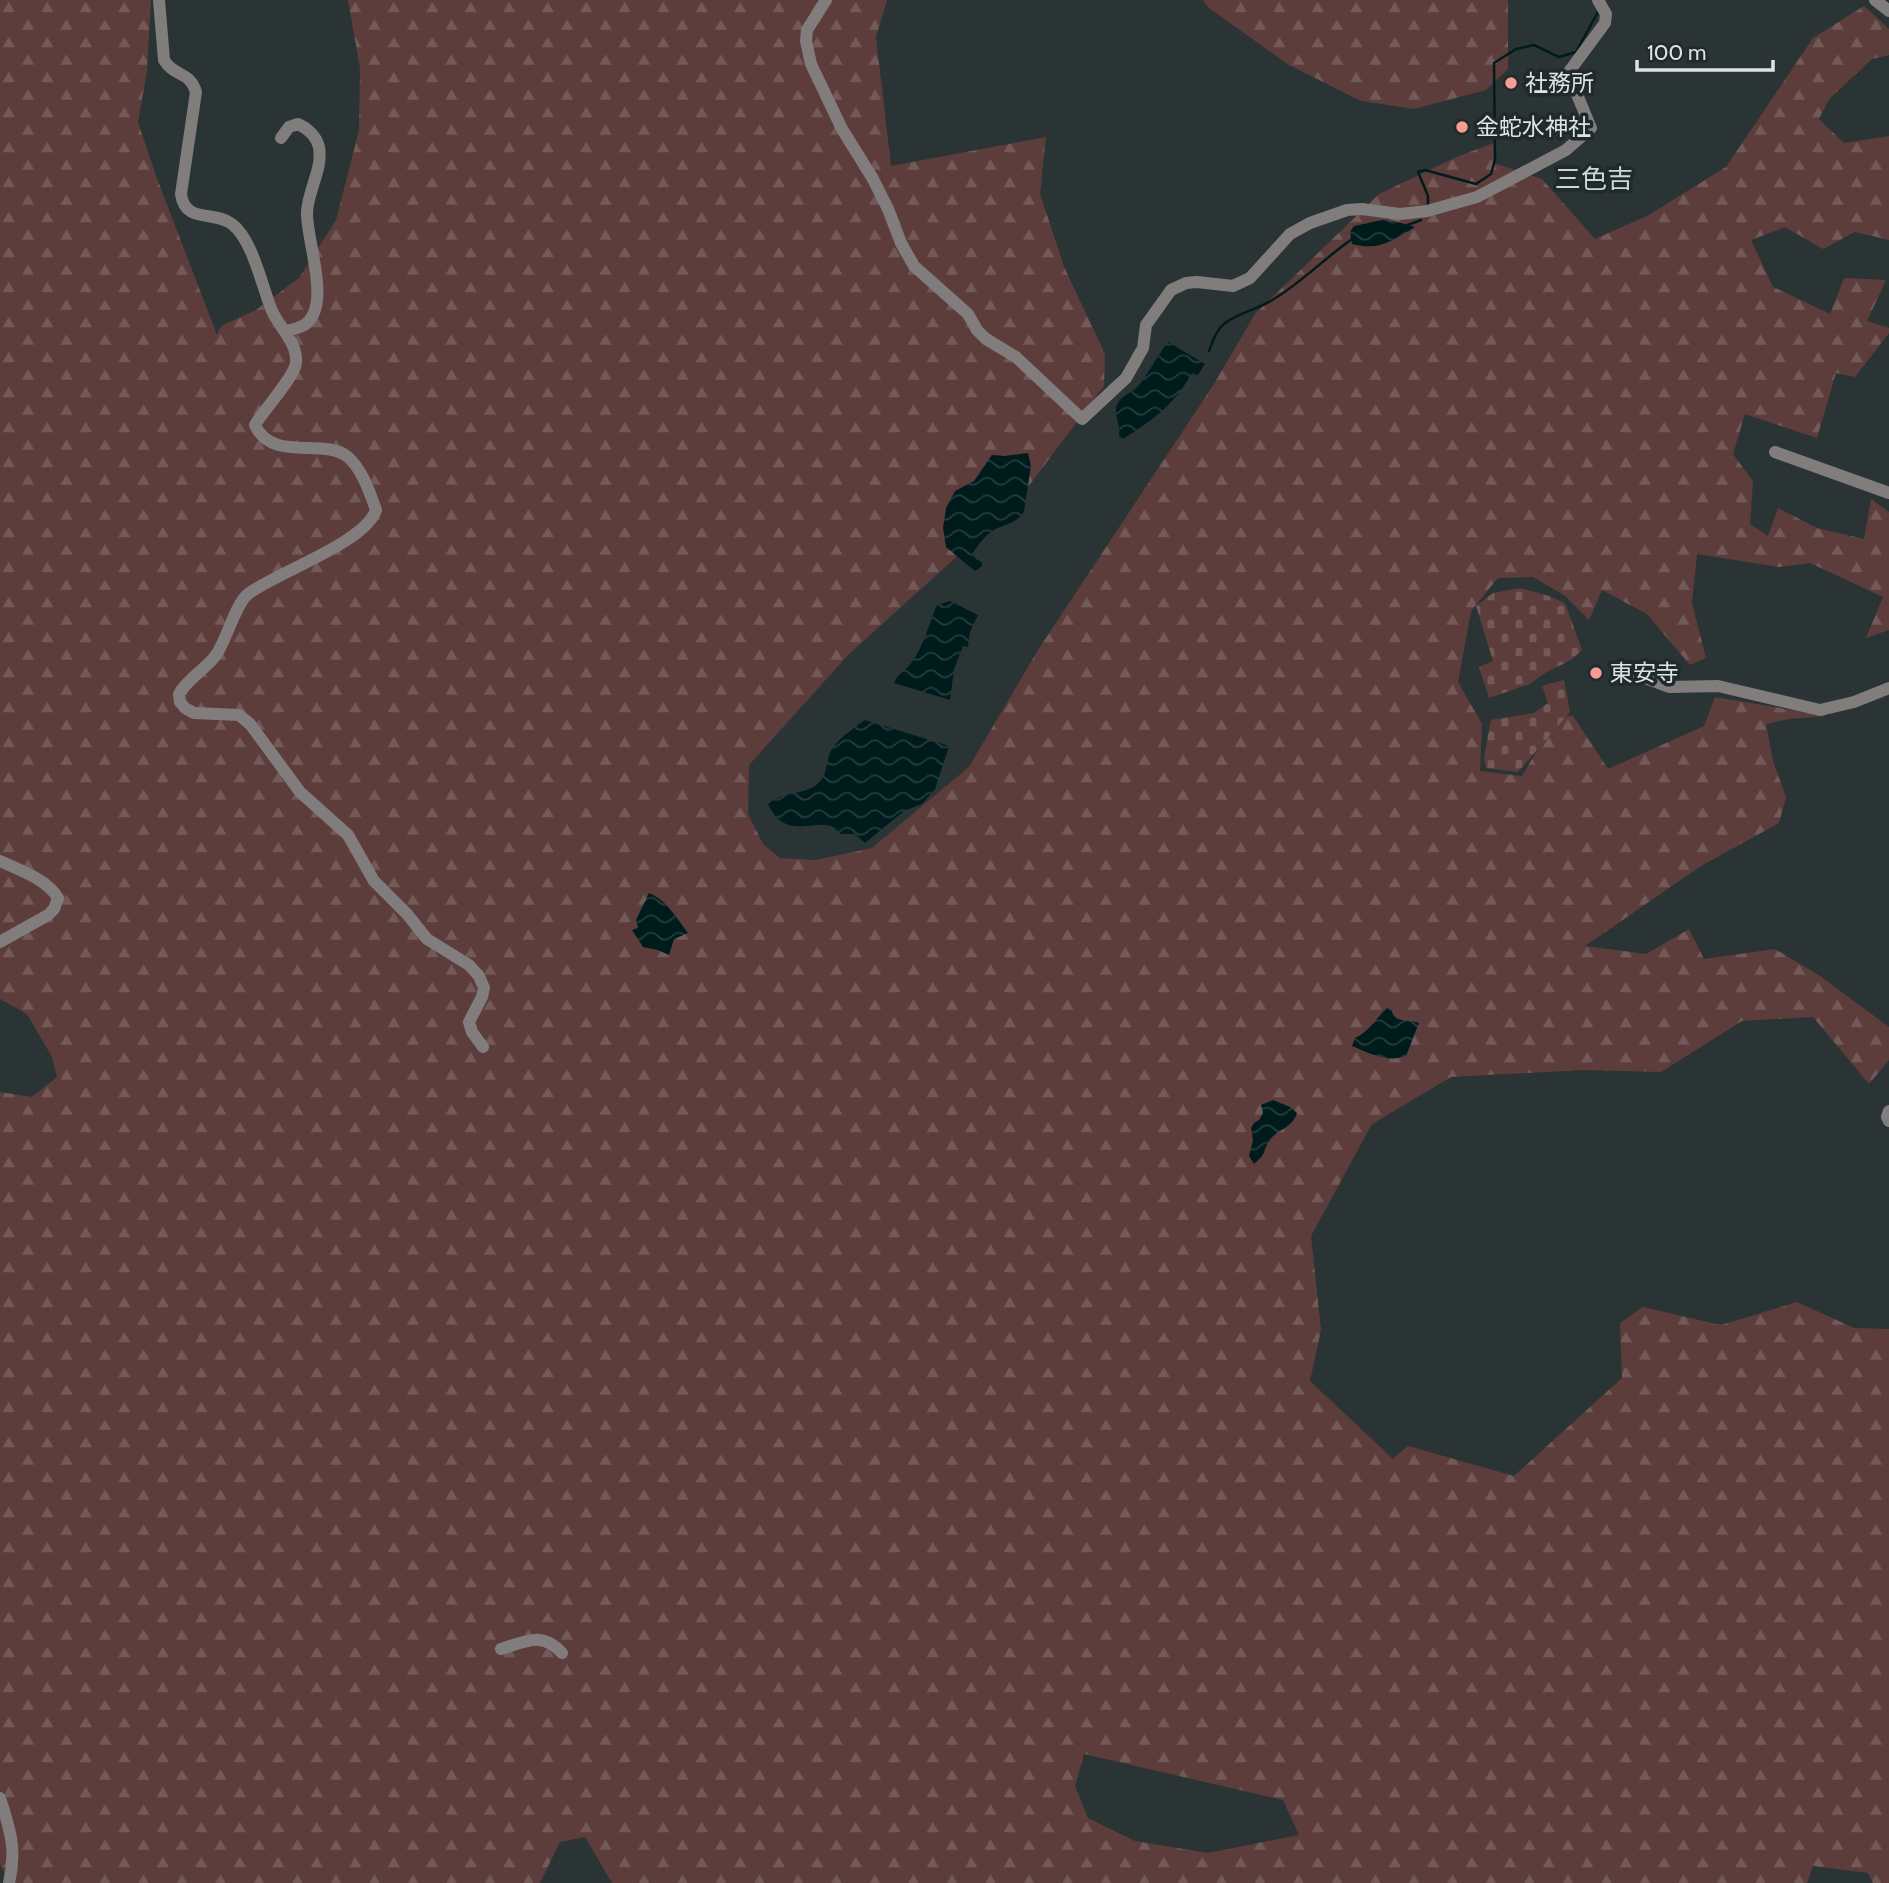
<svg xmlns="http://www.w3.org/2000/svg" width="1889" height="1883" font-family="Cabin,'Noto Sans JP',sans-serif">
<defs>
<pattern id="forest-firs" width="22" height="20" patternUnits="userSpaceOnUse" patternTransform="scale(1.75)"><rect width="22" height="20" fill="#5c3d3b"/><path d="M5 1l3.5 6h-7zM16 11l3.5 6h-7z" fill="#735957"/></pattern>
<pattern id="cemetery-stones" width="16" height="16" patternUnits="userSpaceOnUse" patternTransform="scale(1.75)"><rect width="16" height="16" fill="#5c3d3b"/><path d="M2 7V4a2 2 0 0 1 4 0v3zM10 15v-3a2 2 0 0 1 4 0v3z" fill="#735957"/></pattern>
<pattern id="water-waves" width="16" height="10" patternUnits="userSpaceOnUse" patternTransform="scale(1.75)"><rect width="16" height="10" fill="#001b1c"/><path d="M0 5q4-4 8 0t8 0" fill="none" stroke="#253c3d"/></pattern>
</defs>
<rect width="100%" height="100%" fill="#2b3435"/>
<path fill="url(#forest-firs)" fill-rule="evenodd" d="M0,0h151l-4,71 -9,51 18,54 61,159 4,-9 35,-16 43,-32 37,-58 23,-90 1,-62 -12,-68h539l-11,37 15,129 155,-29 -6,57 25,75 40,85 -1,32 -89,118 -166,150 -100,111 -1,49 15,30 17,14 36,2 56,-12 97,-81 69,-117 176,-266 41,-70 124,-120 80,-38 35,-13v20l48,16 53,60 54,-24 77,-48 87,-129 51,-32 25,23v26l-17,4 -43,40 -10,20 25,24 45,-7v104l-34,-8 -32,17 -38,-22 -34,13 22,47 57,27 14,-36 42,2 -19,41 22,7v5l-34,44 -19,-4 -19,65 -72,-24 -12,40 20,27 -3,43 18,12 10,-28 39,20 47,11 7,-40 18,13v118l-23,8 17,-41 -73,-34 -31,4 -82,-13 -5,49 14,55 -16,7 -43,-51 -45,-24 -13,30 -25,-25 -31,-18 -35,1 -27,33 -13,71 24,42 -2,47 42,5 35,-59 16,-1 35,53 96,-43 11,-29 94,16h17v3l-37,3 -23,5 7,37 13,36 -7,26 -78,43 -116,80 61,8 43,-25 15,30 71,-10 45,27 69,51v33l-20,24 -56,-67 -71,4 -81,51 -78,-2 -132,7 -79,47 -61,112 10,94 -11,51 83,78 15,-13 106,30 108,-98 -2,-55 23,-16 78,18 76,-23 57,26 35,1v554h-16l-5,-10 -55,-7 -6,17h-1195l-27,-46 -25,5 -20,41h-531l-9,-19v-772l32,5 25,-20 -5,-20 -25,-43 -27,-15zM1084,1754l199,46 16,35 -91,18 -73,-12 -47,-23 -13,-32z
M1203,0h305v69l-22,21 -72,19 -53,-8 -72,-36 -80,-57z"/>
<path fill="url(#cemetery-stones)" d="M1520,588l29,8 16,7 17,47 -11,10 -26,13 -15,11 -41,14 -10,-31 14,-6 -17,-55 17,-13z
M1564,680l6,32 -52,60 -32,-4 -2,-11 7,-37 43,-7 14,-10 -6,-17z"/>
<path fill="url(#water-waves)" d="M1382,220l12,1 21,6c-23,14 -35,24 -63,17l-2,-12 4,-6z
M1168,342l37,22 -7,11 -6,-2c-18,32 -39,47 -69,66l-4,-3c2,-10 -4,-19 -3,-28 3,-13 16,-14 23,-23 11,-14 18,-29 29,-43z
M1028,453l3,13 -7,45c-7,14 -22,13 -33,21 -8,6 -13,14 -19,22l4,5 6,3v5l-6,5 -30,-25 -3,-19 3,-20 9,-17 19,-10 18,-26 12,1z
M950,601l28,14 -8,17 -2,15 -5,-1 -9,23 -4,31 -56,-17c4,-10 12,-12 18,-21 12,-17 17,-38 25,-57z
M865,720l84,26 -14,43 -13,15 -18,7 -39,32 -10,-9h-15c-15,-25 -52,14 -72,-30 16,-14 41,-8 53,-24 7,-8 5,-22 11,-31 7,-11 22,-21 33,-29z
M649,893c18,7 28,26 39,40l-14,6 -5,16 -11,-5 -15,-3 -11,-17 6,-2 -2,-8z
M1387,1008l4,1c4,16 15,9 28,14l-13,33c-19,7 -37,-3 -54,-10l3,-8c14,-6 20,-19 32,-30z
M1273,1100l17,7 7,6c-5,16 -20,16 -28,28 -7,12 -2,12 -15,23l-5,-8 4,-16 -2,-12 3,-5 5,-3 4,-7 -2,-8z"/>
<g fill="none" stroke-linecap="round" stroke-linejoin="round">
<path stroke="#001b1c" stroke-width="2.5" d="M1428,205v-9l-10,-24 7,-2 51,14 15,-10 4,-14 -1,-97 22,-14 18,-4 25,12 17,-5 22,-40
M1405,226l16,-6
M1209,351c4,-10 7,-21 16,-28 15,-11 34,-14 49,-24 28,-17 51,-41 78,-60"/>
<path stroke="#827d7d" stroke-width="12" d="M159,0l5,60c10,17 26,11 32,32l-15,102c4,30 33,16 51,30 21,16 30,63 40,87 7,16 26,32 24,52 -1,13 -33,48 -41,62 17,38 69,12 93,32 14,12 22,36 28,53 -11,33 -99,62 -128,84 -12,9 -22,47 -32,61 -11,15 -28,23 -37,39l1,8 5,6 9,5 45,2 11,9 50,68 48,43 26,46 33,33 20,25 42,26 10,11 5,12 -2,9 -13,25 3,10 11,15
M826,0l-19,30 -1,11 5,23 31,65 31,50 15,30 13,34 13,23 54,48 9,16 9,9 30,18 66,62 44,-41 17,-30 3,-23 25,-35 15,-7 11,-1 36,4 17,-8 40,-44 20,-11 37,-13 15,-1 38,5 27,-3 50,-14 89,-47 25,-22 -23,-55 37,-50 1,-9 -8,-14
M1875,0l14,11
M281,138l8,-11 9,-3c11,5 18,12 21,23 4,22 -11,43 -12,65 -1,28 24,89 0,111 -5,5 -14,6 -21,8
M1775,452l114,41
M1621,669l48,18 49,-1 102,24 34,-8 35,-14
M0,861c19,9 47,18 58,37l-4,11 -6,6 -48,27
M1889,1111l-2,6 2,4
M501,1649c26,-8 41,-18 61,4
M0,1798c10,31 17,52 9,85"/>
</g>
<g fill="#f59c95" stroke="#212a2b" stroke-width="2.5">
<circle cx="1511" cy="83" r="7"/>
<circle cx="1462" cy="127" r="7"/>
<circle cx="1596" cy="673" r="7"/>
</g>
<g text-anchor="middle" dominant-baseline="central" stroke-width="7" stroke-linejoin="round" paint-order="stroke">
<g font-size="23" fill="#dee4e4" stroke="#212a2b" text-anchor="start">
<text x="1525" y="83">社務所</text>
<text x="1476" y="127">金蛇水神社</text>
<text x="1610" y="673">東安寺</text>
</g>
<g font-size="26" fill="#cbd7d7" stroke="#212a2b">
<text x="1594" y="179">三色吉</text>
</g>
</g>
<path d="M1637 60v10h136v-10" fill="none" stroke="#dee4e4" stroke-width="3.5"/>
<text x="1647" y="60" font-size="21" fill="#dee4e4" stroke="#212a2b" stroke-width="5" paint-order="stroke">100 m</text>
</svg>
